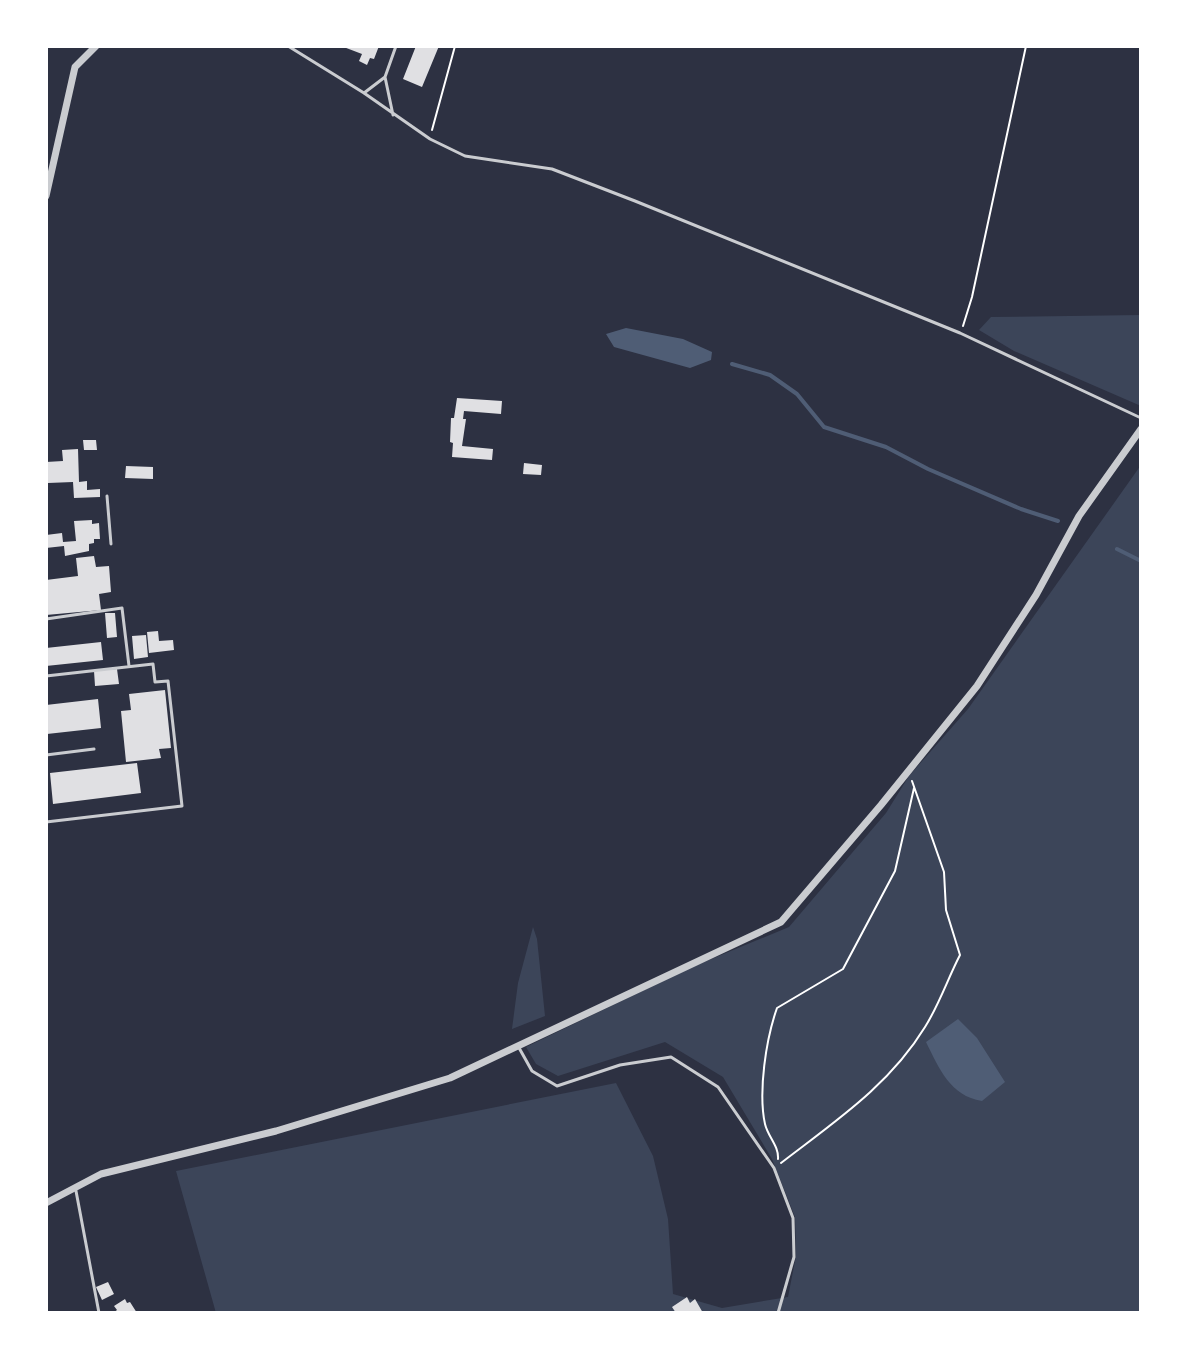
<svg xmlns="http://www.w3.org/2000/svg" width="1187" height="1359" font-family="Inter,sans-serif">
<rect width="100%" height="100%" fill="#2d3142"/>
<path fill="#3c4559" d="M1141,315v91l-127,-55 -35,-21 12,-13z
M1141,465v848h-925l-40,-142 440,-88 37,73 15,63 5,75 49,14 66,-11 8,-41 -1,-39 -23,-58 -49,-82 -58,-35 -107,34 -22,-12 -10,-17 166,-80 97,-40 97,-114 23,-37 59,-67z
M533,927l4,12 8,77 -33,13 6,-46z"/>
<path fill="#4f5d75" d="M626,328l57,11 29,13 -1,8 -21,8 -76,-21 -8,-13z
M958,1019l19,19 28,44 -23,19c-32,-5 -43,-33 -56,-59z"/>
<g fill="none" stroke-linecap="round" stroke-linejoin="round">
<path stroke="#4f5d75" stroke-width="4" d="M732,364l38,11 27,19 27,33 62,20 42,22 93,40 37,12
M1117,549l24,12"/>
</g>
<path fill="#e0e0e3" d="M341,46h38l-5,13 -4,-1 -3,7 -8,-4 3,-7z
M416,46h23l-17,41 -19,-8z
M457,398l45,3 -1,13 -37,-3 -1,8h3l-4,27 31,3 -1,11 -40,-3 1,-14 -3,-1 1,-24h3z
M83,440h13l1,10h-13z
M78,449l1,33 8,-1v9l13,-1v8l-26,1 -1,-16 -25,1 -2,-21 17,-1 -1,-11z
M524,463l18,2 -1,10 -18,-1z
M126,466l27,1v12l-28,-1z
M92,520v4l7,-1 1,16h-6v4l-5,1v7l-24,5 -1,-10 -18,2v-13l16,-2 1,9 13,-1 -2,-20z
M94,556l2,11 13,-1 2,26 -12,2 2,16 -55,5v-35l32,-4 -2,-18z
M105,613h10l2,24 -10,1z
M158,631l1,10 14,-1 1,10 -25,3 -2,-21z
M146,635l2,22 -14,2 -2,-23z
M101,642l2,18 -57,6v-18z
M117,669l2,15 -24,2 -1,-15z
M165,690l6,58 -12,1 2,9 -35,4 -5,-51 10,-1 -2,-16z
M98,699l3,29 -54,6 -1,-29z
M137,763l4,30 -88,11 -3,-31z
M108,1282l6,12 -12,6 -6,-13z
M687,1297l3,6 5,-4 8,14h-27l-4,-6z
M125,1299l2,4 3,-1 7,11h-24l4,-3 -3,-4z"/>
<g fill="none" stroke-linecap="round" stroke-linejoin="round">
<path stroke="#fff" stroke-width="2" d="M432,130l23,-84
M963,326l9,-29 54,-251
M778,1159c1,-13 -10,-22 -13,-35 -7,-32 1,-85 12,-116l66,-39 52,-98 19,-83
M781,1163c53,-41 108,-77 144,-136 14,-22 23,-49 35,-72l-14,-45 -2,-38 -32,-91
M671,1313l2,-1"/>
<path stroke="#caccd0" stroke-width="3" d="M288,46l76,47 66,46 35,17 87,13 83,32 325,132 181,85
M385,77l11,-31
M364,93l21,-16 8,38
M107,496l4,48
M46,619l76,-11 7,58
M46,676l107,-12 2,18 13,-1 14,125 -136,16
M46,755l48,-6
M518,1046l14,25 25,15 63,-21 51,-8 47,30 56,81 19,50 1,39 -16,56
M76,1191l23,122
M746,1313h22"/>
<path stroke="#caccd0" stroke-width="7" d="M46,196l29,-129 21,-21
M46,1203l55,-29 175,-43 174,-53 331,-156 100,-117 96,-119 59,-91 43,-79 62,-87"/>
</g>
<rect width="1187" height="1359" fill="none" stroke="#ffffff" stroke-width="96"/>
</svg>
